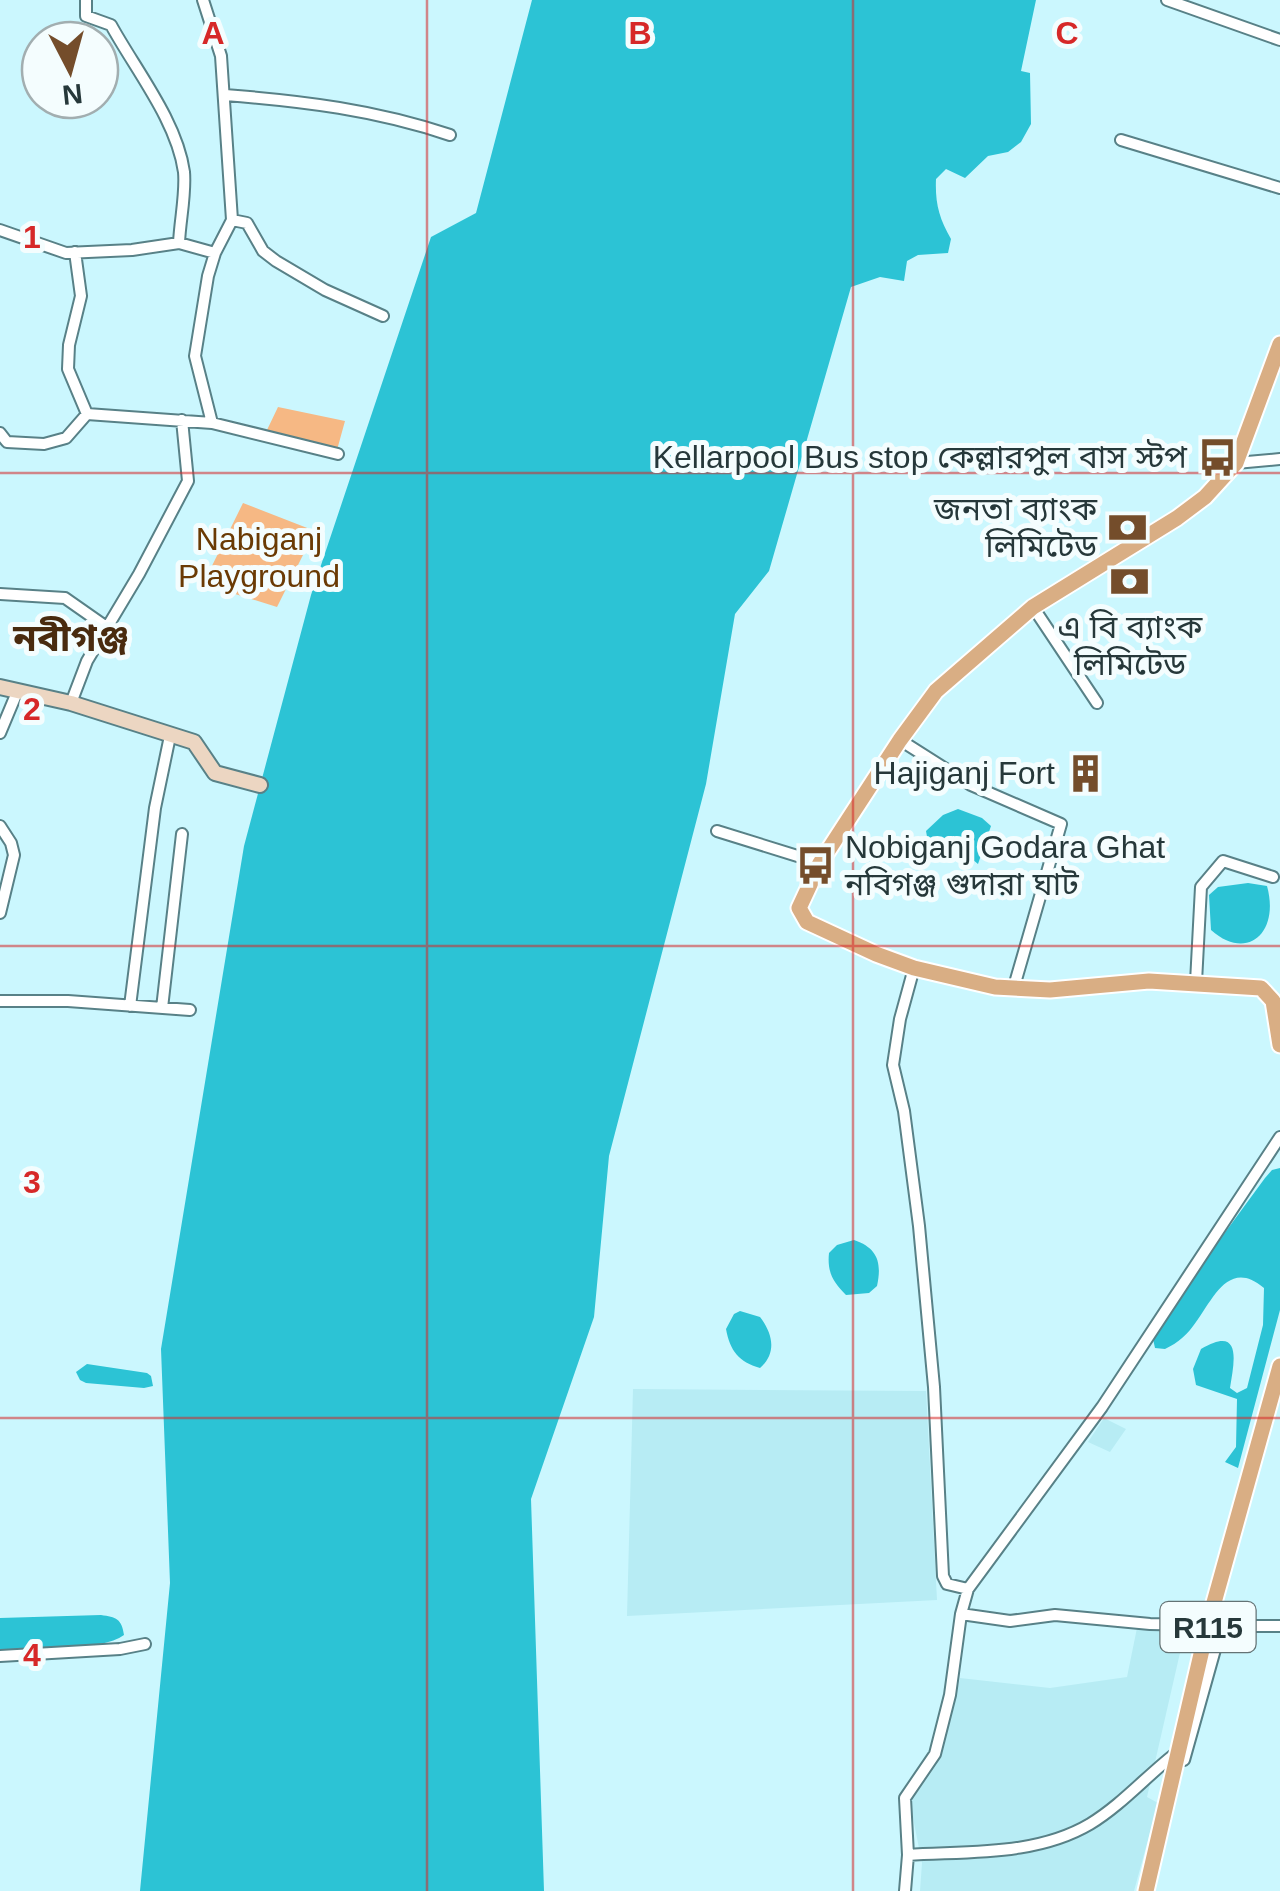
<svg xmlns="http://www.w3.org/2000/svg" width="1280" height="1891" font-family="Arial,'Noto Sans Bengali',sans-serif">
<rect width="100%" height="100%" fill="#cbf7fe"/>
<path fill="#b7ecf4" d="M633,1389l293,2 11,209 -310,16z
M1104,1418l22,11 -16,23 -22,-10z
M1137,1628l48,3 -38,166 11,6 -24,88h-214l2,-28 -12,-60 31,-45 19,-80 90,10 77,-11z"/>
<path fill="#f6b884" d="M278,407l67,14 -8,29 -70,-20z
M243,503l72,28 -38,76 -74,-23z"/>
<path fill="#2cc3d5" d="M532,0h504l-15,71 9,2 1,51 -10,18 -13,10 -20,4 -23,22 -19,-9 -10,10c-1,24 3,39 15,60l-3,14 -30,2 -11,6 -3,20 -24,-4 -29,10 -82,284 -34,43 -29,170 -97,372 -15,161 -63,182 13,392h-404l30,-308 -9,-234 83,-503 67,-251 120,-358 45,-24z
M958,809l24,9 9,8 -13,38 -12,-10 -38,-12 -2,-11 17,-16z
M1248,883l19,3c13,47 -20,76 -56,44l-2,-35 9,-8z
M1280,1168v142l-42,158 -13,-6 11,-15 1,-48 -41,-14 -3,-16 8,-20c42,-25 33,14 29,39l7,5 10,-5 16,-63 1,-37c-35,-30 -51,11 -68,34 -8,12 -18,21 -31,27l-10,-1 -2,-9 46,-71 66,-90 7,-8z
M854,1240c24,8 28,23 23,46l-8,7 -23,2c-13,-13 -19,-23 -17,-42l8,-8z
M740,1311l20,6c13,17 17,36 0,51 -21,-6 -30,-17 -34,-39l8,-15z
M87,1364l60,9 4,3 2,10 -9,2 -58,-5 -6,-3 -4,-8z
M101,1615c15,2 21,4 23,20 -23,17 -94,13 -124,15v-32z"/>
<g fill="none" stroke-linecap="round" stroke-linejoin="round">
<defs>
<path id="minor" d="M86,0v16l25,9c24,44 66,96 73,147 2,22 -4,48 -5,71
M203,0l18,56 11,164 15,3 16,28 13,10 49,29 58,26
M1167,0l113,40
M225,95c78,6 151,15 225,40
M1121,140l159,48
M0,230l66,23 66,-3 47,-7 36,10
M75,252l6,44 -12,49 -1,24 19,45
M212,423l-17,-67 13,-80 7,-23 17,-33
M0,433l7,9 37,2 22,-6 21,-24 125,9 126,31
M1236,463l44,-4
M0,594l65,4 40,28
M1033,607l64,96
M71,703l16,-42 52,-87 49,-93 -6,-61
M0,733l18,-43
M900,740l71,45 90,39 -48,166
M0,826l11,17 3,12 -14,58
M717,831l103,32
M914,968l-14,51 -7,46 11,46 15,115 15,161 9,189 4,8 21,5 134,-182 178,-270
M1196,982l5,-95 22,-26 50,16
M0,1001h68l122,9
M130,1006l25,-198 15,-72
M162,1008l20,-174
M968,1589l-7,25 49,7 45,-6 95,9 47,1 26,-4 20,5h37
M0,1656l120,-7 25,-5
M1184,1760l39,-139
M908,1855c60,-4 128,1 182,-31 33,-20 59,-51 90,-74
M905,1891l3,-36 -3,-57 30,-44 15,-59 11,-81"/>
<path id="secondary" d="M0,687l71,16 123,39 21,31 45,12"/>
<path id="primary" d="M1280,344l-44,119 -31,34 -28,21 -144,89 -97,84 -36,49 -80,123 -21,45 8,14 69,32 38,14 81,19 55,3 99,-9 112,7 12,13 7,44
M1146,1891l62,-267 72,-258"/>
</defs>
<use href="#minor" stroke="#588187" stroke-width="14"/>
<use href="#secondary" stroke="#588187" stroke-width="18"/>
<use href="#primary" stroke="#fff" stroke-width="19"/>
<use href="#minor" stroke="#fff" stroke-width="10"/>
<use href="#secondary" stroke="#ecd6c2" stroke-width="14"/>
<use href="#primary" stroke="#d9ae84" stroke-width="15"/>
</g>
<path fill="none" stroke="#d62828" stroke-width="2.5" stroke-opacity="0.55" d="M427,0v1891M853,0v1891M0,473h1280M0,946h1280M0,1418h1280"/>
<defs>
<symbol id="bus-bare" viewBox="-9 -9 18 18"><path d="M-5-6H5V4H4V6H2V4H-2V6H-4V4H-5ZM-3.5-4V0h7V-4ZM-3.5 1.2v1.5H-2V1.2ZM2 1.2v1.5H3.5V1.2Z" fill="#744d2b" stroke="#f4fdfe" stroke-width="2.5" paint-order="stroke"/></symbol>
<symbol id="bank-bare" viewBox="-9 -9 18 18"><path d="M-6-4H6V4H-6ZM0-2.3a2.3 2.3 0 1 0 0 4.6a2.3 2.3 0 1 0 0-4.6Z" fill="#744d2b" stroke="#f4fdfe" stroke-width="2.5" paint-order="stroke"/></symbol>
<symbol id="building-bare" viewBox="-9 -9 18 18"><path d="M-4-6H4V6H1V3H-1V6H-4ZM-2.5-4.3h1.7v1.8h-1.7ZM.8-4.3h1.7v1.8H.8ZM-2.5-1h1.7V.8h-1.7ZM.8-1h1.7V.8H.8Z" fill="#744d2b" stroke="#f4fdfe" stroke-width="2.5" paint-order="stroke"/></symbol>
</defs>
<g fill-rule="evenodd">
<use href="#bus-bare" x="1190" y="430" width="55" height="55"/>
<use href="#bank-bare" x="1100" y="500" width="55" height="55"/>
<use href="#bank-bare" x="1102" y="554" width="55" height="55"/>
<use href="#building-bare" x="1058" y="746" width="55" height="55"/>
<use href="#bus-bare" x="788" y="838" width="55" height="55"/>
</g>
<g text-anchor="middle" dominant-baseline="central" stroke-width="10" stroke-linejoin="round" paint-order="stroke">
<rect fill="#f4fdfe" stroke="#647375" stroke-width="2.5" x="1160.5" y="1602" width="95" height="50" rx="8"/>
<g font-size="30" font-weight="bold" fill="#26383a">
<text x="1208" y="1627">R115</text>
</g>
<g font-size="32" fill="#26383a" stroke="#f4fdfe" text-anchor="end">
<text x="1187" y="457">Kellarpool Bus stop কেল্লারপুল বাস স্টপ</text>
<text x="1097" y="509">জনতা ব্যাংক<tspan x="1097" dy="37">লিমিটেড</tspan></text>
<text x="1130" y="627" text-anchor="middle">এ বি ব্যাংক<tspan x="1130" dy="37">লিমিটেড</tspan></text>
<text x="1055" y="773">Hajiganj Fort</text>
<text x="845" y="847" text-anchor="start">Nobiganj Godara Ghat<tspan x="845" dy="37">নবিগঞ্জ গুদারা ঘাট</tspan></text>
</g>
<g font-size="32" fill="#6a3a04" stroke="#f4fdfe">
<text x="259" y="539">Nabiganj<tspan x="259" dy="37">Playground</tspan></text>
</g>
<g font-size="38" font-weight="bold" fill="#492b0f" stroke="#f4fdfe">
<text x="71" y="638">নবীগঞ্জ</text>
</g>
</g>
<g font-size="32" text-anchor="middle" font-weight="bold" fill="#d62828" stroke="#f4fdfe" stroke-width="10" stroke-linejoin="round" paint-order="stroke">
<text x="213" y="44">A</text>
<text x="640" y="44">B</text>
<text x="1067" y="44">C</text>
<text x="32" y="248">1</text>
<text x="32" y="720">2</text>
<text x="32" y="1193">3</text>
<text x="32" y="1666">4</text>
</g>
<g transform="translate(70 70) rotate(174)"><circle r="48" fill="#f4fdfe" stroke="#a2aeb0" stroke-width="2.5"/>
<path d="M0-8L18 38L0 25L-18 38Z" fill="#744d2b"/>
<text y="-15" font-size="28" font-weight="bold" text-anchor="middle" fill="#26383a">N</text>
</g>
</svg>
